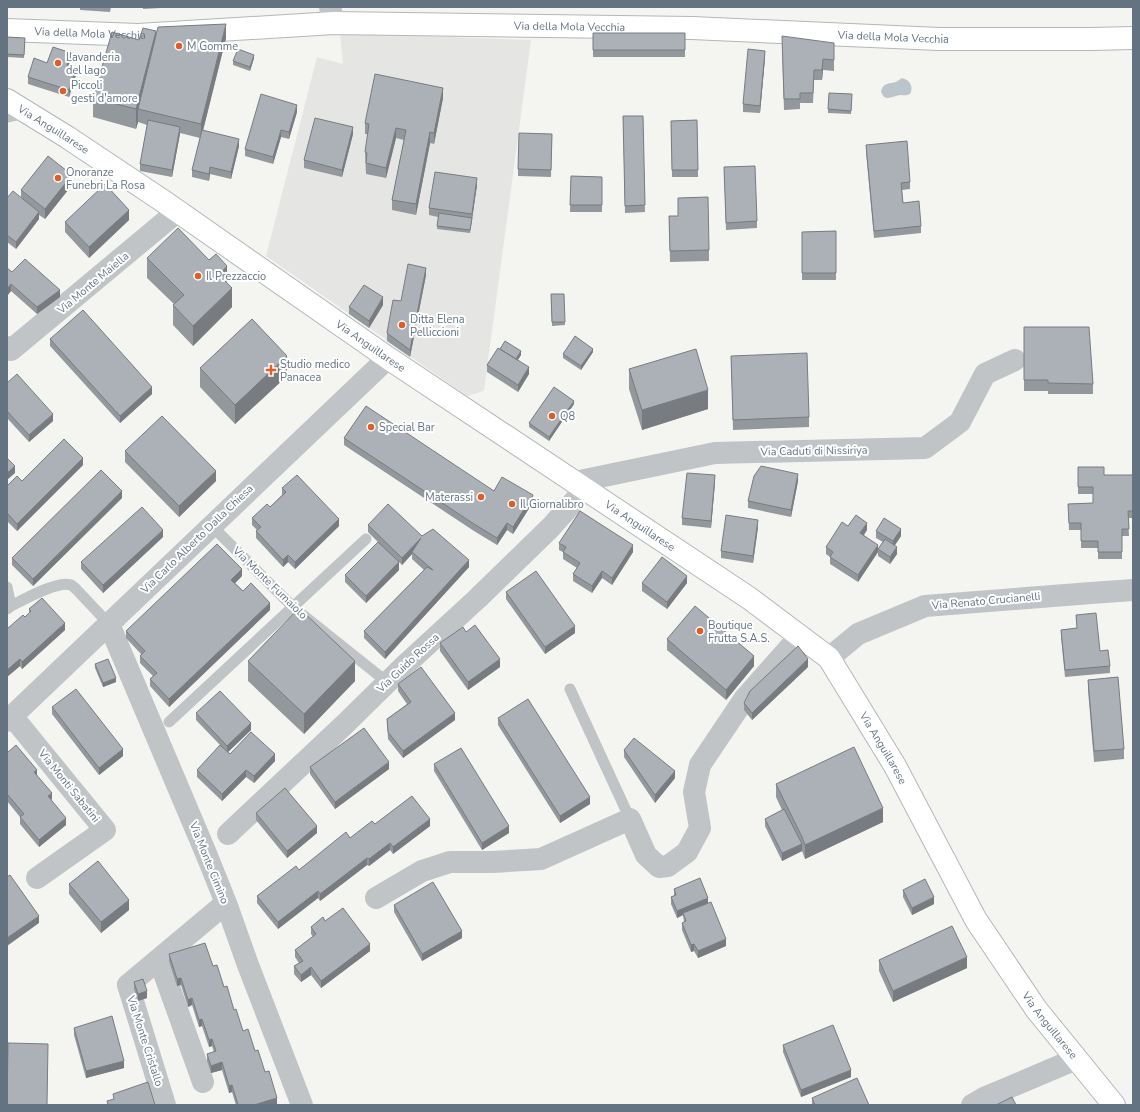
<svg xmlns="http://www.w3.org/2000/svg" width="1140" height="1112" font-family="'Nunito Sans',sans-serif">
<rect width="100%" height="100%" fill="#f4f5f1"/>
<path fill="#e5e6e4" d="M340,33l191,7 -47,351 -17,5 -201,-140 51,-199 26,7z"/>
<path fill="#bbc5cb" d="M902,78c8,2 12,9 8,16 -4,2 -6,1 -10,1 -8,1 -16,8 -19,-4 3,-9 8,-7 15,-9 2,-1 4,-3 6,-4z"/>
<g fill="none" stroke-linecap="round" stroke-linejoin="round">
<defs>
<g id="secondary">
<path id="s1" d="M7,30l131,5 196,-12 358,5 247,11h152l42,-1"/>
<path id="s2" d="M7,100l60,37 96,64 225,157 361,240 80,60 66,108 81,154 60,89 78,96"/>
</g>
</defs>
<use href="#secondary" stroke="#b2b7bb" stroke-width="24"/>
<path stroke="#c0c4c7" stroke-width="11" d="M7,117l19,-4
M212,526l81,81 94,75
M7,587l4,19
M7,609l4,-3c12,-6 47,-26 60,-21 2,1 4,3 5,4l33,35
M570,689l60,130
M169,722l197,-183"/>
<path stroke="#c0c4c7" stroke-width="22" d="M330,7l4,16
M7,347l4,3 167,-139
M575,482l140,-29 210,-5 35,-26 25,-48 30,-14
M109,624l96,227 21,52 22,62 54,140
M829,658l29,-24 67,-28 166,-13 42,-3
M12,716l93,114 -68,48
M7,721l381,-363
M228,834l117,-110 59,-58 73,-67 74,-72 34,-38
M376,898l46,-27 28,-9h43l48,-3 89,-40 16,36 13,12 9,-1 19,-14 13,-24 -6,-36 6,-27 45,-67 55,-62
M159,959l44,123
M165,1105l-37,-120 98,-82
M972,1105l12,-7 92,-39"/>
<use href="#secondary" stroke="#fff" stroke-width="22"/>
</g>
<path fill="#93989d" d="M80,7h31l-1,5 -30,-2z
M143,7h35l-35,2z
M586,7h15v1h-15z
M593,33h92v24h-92z
M7,37l18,1 -1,20 -17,-1z
M156,37l70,1 -23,93 36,15 -8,33 -21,-5 -1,7 -17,-4v-7l8,-32 -20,-5 -8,44 -32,-6v-7l7,-39 -9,-3 -2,7 -43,-12v-19l46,-58z
M834,43v28l-11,-1 -1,10h-8l-1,23h-13v6l-16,1 -2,-63z
M254,58l-4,13 -17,-6v-4z
M765,58l-5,55 -17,-1v-8z
M71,60l-2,6 7,9 -7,22 -41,-13v-7l19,-14z
M443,98l-9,46 -4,-1 -14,72 -24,-5v-10l12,-60 -8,-2 -10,40 -20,-4 -1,-22 3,-18h-3v-11z
M852,98l-1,16 -23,-1v-4z
M297,112l-8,27 -8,-2 -8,27 -28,-8v-7z
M623,116h20l2,96 -20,1z
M697,120l1,57h-26l-1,-56z
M353,134l-11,43 -38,-9v-8z
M552,134l-1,43 -33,-1v-7z
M866,145l44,37v7l-8,1 1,13 18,23v7l-47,5 -8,-86z
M724,167l33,54v7l-31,2z
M571,176l31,1v35h-32z
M72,185l-27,34 -6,-4v4l-23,30 -9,-7v-44h14v-8z
M477,185l-7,48 -33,-4 1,-12 -9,-2v-7z
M669,216l40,34v11l-39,1z
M129,220l-40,38 -24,-26v-10z
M836,231v49h-34v-48z
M147,258l85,49 -39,39 -20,-21v-20l1,-1 -27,-26z
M7,268l5,4 48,25 -23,17 -26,-23 -4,5z
M426,275l-16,82 -23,-16v-8l14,-32z
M551,294l14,28v3l-13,1z
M383,305l-14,23 -20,-14v-7z
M1024,327l69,57v10h-45v-3h-24z
M50,339l102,55 -32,29 -70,-77z
M500,349l21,6 -3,5 11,14 -11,18 -31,-20v-7z
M593,352l-12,18 -18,-12v-4z
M731,356l78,61v10l-76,3z
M200,368l87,8 -52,48 -35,-37z
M629,369l79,40 -66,21 -13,-41z
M7,383l46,38 -24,21 -22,-24z
M574,404l-25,37 -20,-14v-4z
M344,438l150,53 39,11 -20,32 -6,-4 -10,15 -23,-14 -130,-86z
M125,451l91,30 -37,36 -54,-55z
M83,465l-66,66 -10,-10v-35l15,-5z
M1078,467l26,8h29v43h-5l1,18h-7v23h-24v-11h-17v-18h-12l-1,-26 25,-1v-9h-15z
M798,481l-7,36 -43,-9v-7z
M715,482l-4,46 -29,-3v-7z
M282,488l57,38 -44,43 -7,-7 -5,5 -27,-29v-7l1,-1 -5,-5v-7l18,-11 12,-12z
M122,498l-89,88 -21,-21v-7z
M368,525l54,11 47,31 -84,92 -21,-21v-7l60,-61 -12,-11v-5l-10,11 -7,-7 4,12 -33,33 -21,-21v-7l33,-33 -10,-10z
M848,526l19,4 -3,5 14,14 5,-7 -7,-4v-7l25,5 -6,9 2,9 -7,10 -12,-8v-4l-20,30 -28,-18v-7l-4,-3v-7z
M758,527l-5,36 -32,-5v-7z
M163,537l-60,56 -22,-24v-7z
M559,543l74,9 -21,33 -10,-7 -10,15 -19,-12v-7l4,-6 -14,-9v-7l-4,-2z
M242,576l-7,7 8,8 27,19 -101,97 -19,-21v-7l3,-3 -13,-13v-7l1,-2 -15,-16v-7z
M642,583h45l-20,26 -25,-18z
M506,592l69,41 -30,21 -39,-55z
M29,609l36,21 -43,39 -2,-3 -13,11 18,-60 4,-4z
M1076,615l34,51v7l-45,4 -4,-40v-7l16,-2z
M466,632l34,35 -32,23 -28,-39v-8z
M667,639l87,27 -28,34 -59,-50z
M248,661l107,20 -51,53 -56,-53z
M95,664l21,18 -13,5 -8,-19z
M808,667l-56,53 -8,-10v-7z
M1088,680l36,69v10l-30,3 -6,-72z
M398,684l57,36 -52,38 -15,-19 -1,-20 20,-15 -9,-13z
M52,707l71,49 -24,19 -47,-61z
M196,713l55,17 -23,22 2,2 45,7 -21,22 -8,-6 -24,24 -25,-24v-7l24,-24 -25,-26z
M498,718l92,86 -30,19 -62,-98z
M624,750l51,28 -20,25 -31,-46z
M7,753l30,22 29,50 -27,22 -19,-23v-7l-13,-16z
M434,764l75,69 -27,17 -48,-79z
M310,767l79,2 -54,40 -25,-35z
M776,784l107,38 -78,37 -3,-8 -20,10 -17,-35v-7l17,-9 -6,-13z
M256,813l61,20 -30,25 -31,-38z
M375,824l55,2 -37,28 -3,-4 -21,16 -2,-1 -47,36 -2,-3 -40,31 -21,-26v-7l93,-58z
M69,884l60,26 -28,23 -32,-39z
M674,889l34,14 18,43 -28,12 -4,-7 -3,1 -9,-22v-7l2,-1 -1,-7 -6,3 -6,-14v-7l3,-1z
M903,890l31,14 -22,11 -9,-18z
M394,905l68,33 -40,23 -28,-49z
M325,921l45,30 -49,37 -10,-13 -10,7 -7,-8v-8l5,-3 -4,-6v-7l18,-13 -2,-3v-7z
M169,954l44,12 11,21 19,44 12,20 10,21 12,33h-41l-4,-13 -3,1 -7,-23 -11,3 -4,-12v-7l7,-2 -2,-6 -3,1 -7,-21 -3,1 -7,-22 -4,2 -7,-22 -4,1 -8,-25z
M879,960l88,8 -74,34 -14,-31z
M134,982l13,16 -9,3 -4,-12z
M74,1028l50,40 -38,10 -12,-43z
M783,1045l68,32 -50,20 -18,-45z
M812,1098l57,7h-57z"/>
<path fill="#787c80" d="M226,24v14l-25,100v-14z
M156,31v20l-18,58v13l-2,7v-20z
M765,51v7l-5,55v-7z
M71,53v7l-4,12v-7z
M254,55v3l-4,13v-4z
M823,59v11l-1,10v-10z
M76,68v7l-7,22v-7z
M443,88v10l-9,46v-11z
M297,105v7l-8,27v-7z
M180,127v7l-8,43v-7z
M353,127v7l-11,43v-7z
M396,128v10l-10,40v-10z
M281,130v7l-8,27v-7z
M430,132v11l-14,72v-11z
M239,139v7l-8,33v-7z
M210,167v7l-1,7v-7z
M72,175v10l-27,34v-10z
M477,178v7l-7,48 2,-19z
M129,210v10l-40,38v-11z
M39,212v7l-23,30v-7z
M227,266v20l-8,-11z
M426,268v7l-16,82v-7z
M11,284v7l-4,5v-7z
M232,288v19l-39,39v-20z
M60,290v7l-23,17v-7z
M383,297v8l-14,23v-7z
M593,349v3l-12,18v-4z
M521,351v4l-7,10v-4z
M287,356v20l-52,48v-19z
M529,367v7l-11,18v-7z
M152,387v7l-32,29v-7z
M708,390v19l-66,21v-20z
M574,401v3l-25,37v-4z
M53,414v7l-24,21v-7z
M83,458v7l-66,66v-7z
M15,466v7l-8,7v-7z
M216,471v10l-37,36v-11z
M798,474v7l-7,36v-7z
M715,475v7l-4,46v-7z
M122,491v7l-89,88v-7z
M533,495v7l-20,32v-7z
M339,519v7l-44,43v-7z
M758,520v7l-5,36v-7z
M507,523v7l-10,15v-7z
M867,523v7l-7,10v-7z
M901,529v7l-8,12v-7z
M163,530v7l-60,56v-8z
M421,538l-9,14v2l-10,11v-7z
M633,545v7l-21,33v-7z
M878,545v7l-20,30v-7z
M897,547v7l-7,10v-7z
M288,555v7l-5,5v-7z
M469,560v7l-84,92v-7z
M399,562v8l-33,33v-7z
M242,569v7l-11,11v-7z
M602,571v7l-10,15v-7z
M687,576v7l-20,26v-7z
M270,603v7l-101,97v-8z
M65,623v7l-43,39v-7z
M575,626v7l-30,21v-7z
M754,656v10l-28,34v-10z
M20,659v7l-13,11v-7z
M500,659v8l-32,23v-8z
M808,659v8l-56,53v-7z
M355,661v20l-51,53v-20z
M116,678v4l-13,5v-4z
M455,713v7l-52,38v-7z
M251,723v7l-24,23v-7z
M123,749v7l-24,19v-7z
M275,754v7l-21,22v-7z
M389,762v7l-54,40v-7z
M37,770v7l-3,-5z
M246,770v7l-24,24v-7z
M675,771v7l-20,25v-8z
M52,793v7l-4,-4z
M590,797v7l-30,19v-7z
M883,808v14l-78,37v-14z
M66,818v7l-27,22v-7z
M430,819v7l-37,28v-7z
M317,826v7l-30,25v-7z
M509,826v7l-27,17v-7z
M390,843v7l-21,16v-7z
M802,844v7l-20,10v-8z
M367,858v7l-47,36v-7z
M318,891v7l-40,31v-7z
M934,897v7l-22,11v-7z
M708,898v7l-25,8v2l-6,3v-7z
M129,900v10l-28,23v-11z
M39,916v7l-32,23v-8z
M462,931v7l-40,23v-7z
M726,939v7l-28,12v-7z
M370,944v7l-49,37v-7z
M694,944v7l-3,1v-7z
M967,957v11l-74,34v-11z
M311,967v8l-10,7v-7z
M181,978v7l-4,1v-7z
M147,991v7l-9,3v-7z
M192,998v7l-4,2v-7z
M202,1019v7l-3,1v-7z
M212,1039v7l-3,1v-7z
M124,1061v7l-38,10v-7z
M222,1062v8l-11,3v-7z
M851,1070v7l-50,20v-7z
M232,1085v7l-3,1v-7z
M277,1098v7h-23z"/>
<path fill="#abb1b7" stroke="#787c80" d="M226,24l-25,100 -63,-15 20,-82z
M143,28l13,3 -20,78 -43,-11 19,-66 27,8z
M593,33h92v17h-92z
M782,36l52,7v17l-11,-1 -1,11h-8l-1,23h-13v6h-16z
M7,37l18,1 -1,17 -17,-1z
M53,47l18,6 -4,12 9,3 -7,22 -41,-13 6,-19 13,5z
M238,49l16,6 -4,12 -17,-6z
M748,49l17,2 -5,55 -17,-2z
M375,74l68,14 -9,45 -4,-1 -14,72 -24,-4 14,-70 -10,-2 -10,40 -20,-5 1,-10 -2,-1 4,-28 -4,-1z
M829,93l23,1 -1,17 -23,-2z
M261,94l36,11 -8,27 -8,-2 -8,27 -28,-8z
M623,116h20l2,89 -20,1z
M315,118l38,9 -11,43 -38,-10z
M148,120l32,7 -8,43 -32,-6z
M697,120l1,50h-26l-1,-49z
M202,130l37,9 -8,33 -21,-5 -1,7 -17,-4z
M519,133l33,1 -1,36 -33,-1z
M907,141l3,41 -9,1 2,20 16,-2 2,25 -47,5 -8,-86z
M48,156l24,19 -27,34 -24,-19z
M755,166l2,55 -31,2 -2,-56z
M435,172l42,6 -5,36 -43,-6z
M571,176l31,1v28h-32z
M105,184l24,26 -40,37 -24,-25z
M13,191l26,21 -23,30 -9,-7v-37z
M708,197l1,53 -39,1 -1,-35h9v-18z
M439,213l33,5 -2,12 -33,-4z
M178,228l31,32 7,-6 11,12 -8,9 13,13 -39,38 -20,-21 11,-10 -37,-37z
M836,231v42h-34v-41z
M25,259l35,31 -23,17 -26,-23 -4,5v-21l5,4z
M408,264l18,4 -16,82 -23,-17 6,-33 8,1z
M364,285l19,12 -14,24 -20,-14z
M551,294h13l1,28h-13z
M83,310l69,77 -32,29 -70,-77z
M252,319l35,37 -52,49 -35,-37z
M1024,327h65l4,57 -45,-1v-3h-24z
M575,336l18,13 -12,17 -18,-12z
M505,341l16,10 -5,8 -16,-10z
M498,348l31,19 -11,18 -31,-20z
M696,349l12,41 -66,20 -13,-41z
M807,353l2,64 -76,3 -2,-64z
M17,374l36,40 -24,21 -22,-24v-28z
M554,387l20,14 -25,36 -20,-14z
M366,406l128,85 8,-14 31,18 -20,32 -6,-4 -10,15 -23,-14 -130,-86z
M162,416l54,55 -37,35 -54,-55z
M64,439l19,19 -66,66 -10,-11v-27l10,-10 5,5z
M7,458l8,8 -8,7z
M761,466l37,8 -7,36 -43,-9 6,-25z
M1078,467h26v8h29v36h-5l1,18h-7v23h-24v-11h-17v-18h-12l-1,-19 25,-1v-16h-15z
M101,470l21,21 -89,88 -21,-21z
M687,473l28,2 -4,46 -29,-3z
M297,475l42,44 -44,43 -7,-7 -5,5 -27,-29 5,-4 -9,-9 15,-14 3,3 16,-15 -4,-4z
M388,504l34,32 11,-7 36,31 -84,92 -21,-21 63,-64 6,3 -21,-18 9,-14 -19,20 -34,-33z
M142,507l21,23 -60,55 -22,-23z
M580,511l53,34 -21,33 -10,-7 -10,15 -19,-12 7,-11 -17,-11 3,-5 -7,-4z
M726,515l32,5 -5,36 -32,-5z
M856,515l11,8 -7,10 18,12 -20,30 -28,-18 3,-5 -7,-5 16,-25 6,4z
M884,518l17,11 -8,12 -17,-10z
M885,539l12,8 -7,10 -12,-8z
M378,542l21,20 -33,34 -21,-21z
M217,544l25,25 -11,11 12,11 8,-8 19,20 -101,96 -19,-20 7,-6 -17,-17 5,-5 -19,-20z
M662,557l25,19 -20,26 -25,-19z
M536,571l39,55 -30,21 -39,-55z
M42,598l23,25 -43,39 -2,-3 -13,11v-41l16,-14 2,2 6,-6 -2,-2z
M695,606l59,50 -28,34 -59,-51z
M299,608l56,53 -51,53 -56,-53z
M1096,613l4,38 8,-1 2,16 -45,4 -4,-40 16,-2 -1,-13z
M475,625l25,34 -32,23 -28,-39 23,-16 3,5z
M798,646l10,13 -56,54 -8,-10 6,-12z
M108,659l8,19 -13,5 -8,-19z
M421,667l34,46 -52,38 -15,-19 -1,-13 24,-17 -13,-18z
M1118,677l6,72 -30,2 -6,-71z
M76,689l47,60 -24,19 -47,-61z
M220,691l31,32 -24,23 -31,-33z
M528,699l62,98 -30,19 -62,-98z
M364,728l25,34 -54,40 -25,-35z
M251,732l24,22 -21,22 -8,-6 -24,24 -25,-24 23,-25 10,9z
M634,738l41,33 -20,24 -31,-45z
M16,745l21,25 -3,2 18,21 -4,3 18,22 -27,22 -19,-23 4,-3 -17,-20v-4h1l-1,-2v-35z
M854,747l29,61 -78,37 -3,-8 -26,-53z
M461,748l48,78 -27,17 -48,-79z
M285,788l32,38 -30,25 -31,-38z
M412,796l18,23 -37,28 -3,-4 -21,16 -2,-1 -47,36 -2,-3 -40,31 -21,-26 39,-30 3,4 47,-38 4,6 22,-17 3,3z
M784,809l18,35 -20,9 -17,-34z
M98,861l31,39 -28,22 -32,-38z
M10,875l29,41 -32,22v-61z
M700,878l8,20 -31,13 -6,-14 5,-2 -2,-6z
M925,879l9,18 -22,11 -9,-18z
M433,882l29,49 -40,23 -28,-49z
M711,902l15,37 -28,12 -4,-7 -3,1 -9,-22 4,-2 -3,-8z
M343,908l27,36 -49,37 -10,-14 -10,8 -7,-9 9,-5 -8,-11 21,-16 -5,-7 12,-10 2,4z
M952,926l15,31 -74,34 -14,-31z
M205,943l8,23 4,-1 7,22 3,-1 7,24 2,-1 7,22 5,-2 7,22 3,-1 7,22 4,-1 8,27 -23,7h-16l-6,-20 -3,1 -7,-24 -11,4 -4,-12 9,-3 -4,-12 -3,1 -7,-21 -3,1 -7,-22 -4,2 -7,-22 -4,1 -8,-25z
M143,979l4,12 -9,3 -4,-12z
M112,1016l12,45 -38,10 -12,-43z
M833,1025l18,45 -50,20 -18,-45z
M8,1043l40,1 -1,61h-40z
M857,1078l12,27h-54l-3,-7z
M148,1082l7,23h-47l-1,-4 7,-2 -1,-5z
M1012,1097l4,8h-20z"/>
<g fill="#de5e28" stroke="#fff" stroke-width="1.5">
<circle cx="179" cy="46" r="4"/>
<circle cx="58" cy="63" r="4"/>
<circle cx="63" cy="91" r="4"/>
<circle cx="58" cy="178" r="4"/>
<circle cx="198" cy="276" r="4"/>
<circle cx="402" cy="325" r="4"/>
<path d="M269 364h4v4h4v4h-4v4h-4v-4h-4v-4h4z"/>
<circle cx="552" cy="416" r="4"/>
<circle cx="371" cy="427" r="4"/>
<circle cx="481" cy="497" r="4"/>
<circle cx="512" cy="504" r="4"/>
<circle cx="700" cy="631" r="4"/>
</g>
<g text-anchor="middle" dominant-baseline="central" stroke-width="4" stroke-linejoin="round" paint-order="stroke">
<g font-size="11" fill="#647381" stroke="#fff">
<text stroke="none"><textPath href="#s1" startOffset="563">Via della Mola Vecchia</textPath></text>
<text stroke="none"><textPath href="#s1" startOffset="83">Via della Mola Vecchia</textPath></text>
<text stroke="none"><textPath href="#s1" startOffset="887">Via della Mola Vecchia</textPath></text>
<text stroke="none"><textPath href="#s2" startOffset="55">Via Anguillarese</textPath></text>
<text transform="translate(93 283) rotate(-40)">Via Monte Maiella</text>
<text stroke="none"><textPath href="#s2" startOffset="439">Via Anguillarese</textPath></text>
<text transform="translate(814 451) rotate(-1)">Via Caduti di Nissiriya</text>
<text stroke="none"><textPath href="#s2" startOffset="763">Via Anguillarese</textPath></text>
<text transform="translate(197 539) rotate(-44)">Via Carlo Alberto Dalla Chiesa</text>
<text transform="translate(270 583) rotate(44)">Via Monte Fumaiolo</text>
<text transform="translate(986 601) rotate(-5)">Via Renato Crucianelli</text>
<text transform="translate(408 663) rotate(-43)">Via Guido Rossa</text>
<text stroke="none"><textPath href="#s2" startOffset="1099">Via Anguillarese</textPath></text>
<text transform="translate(69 786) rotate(51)">Via Monti Sabatini</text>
<text transform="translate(209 863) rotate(68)">Via Monte Cimino</text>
<text stroke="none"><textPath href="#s2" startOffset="1423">Via Anguillarese</textPath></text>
<text transform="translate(145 1041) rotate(72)">Via Monte Cristallo</text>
</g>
<g font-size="11" fill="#647381" stroke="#fff" text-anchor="start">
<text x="187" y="46">M Gomme</text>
<text x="66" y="57">Lavanderia<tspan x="66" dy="13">del lago</tspan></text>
<text x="71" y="85">Piccoli<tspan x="71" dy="13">gesti d'amore</tspan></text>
<text x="66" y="172">Onoranze<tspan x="66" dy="13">Funebri La Rosa</tspan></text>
<text x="206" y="276">Il Prezzaccio</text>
<text x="410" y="319">Ditta Elena<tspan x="410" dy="13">Pelliccioni</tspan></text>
<text x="280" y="364">Studio medico<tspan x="280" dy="13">Panacea</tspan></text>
<text x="560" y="416">Q8</text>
<text x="379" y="427">Special Bar</text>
<text x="473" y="497" text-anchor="end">Materassi</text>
<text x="520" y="504">Il Giornalibro</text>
<text x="708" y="625">Boutique<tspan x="708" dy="13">Frutta S.A.S.</tspan></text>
</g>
</g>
<rect width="1140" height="1112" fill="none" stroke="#647381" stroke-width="16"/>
</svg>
